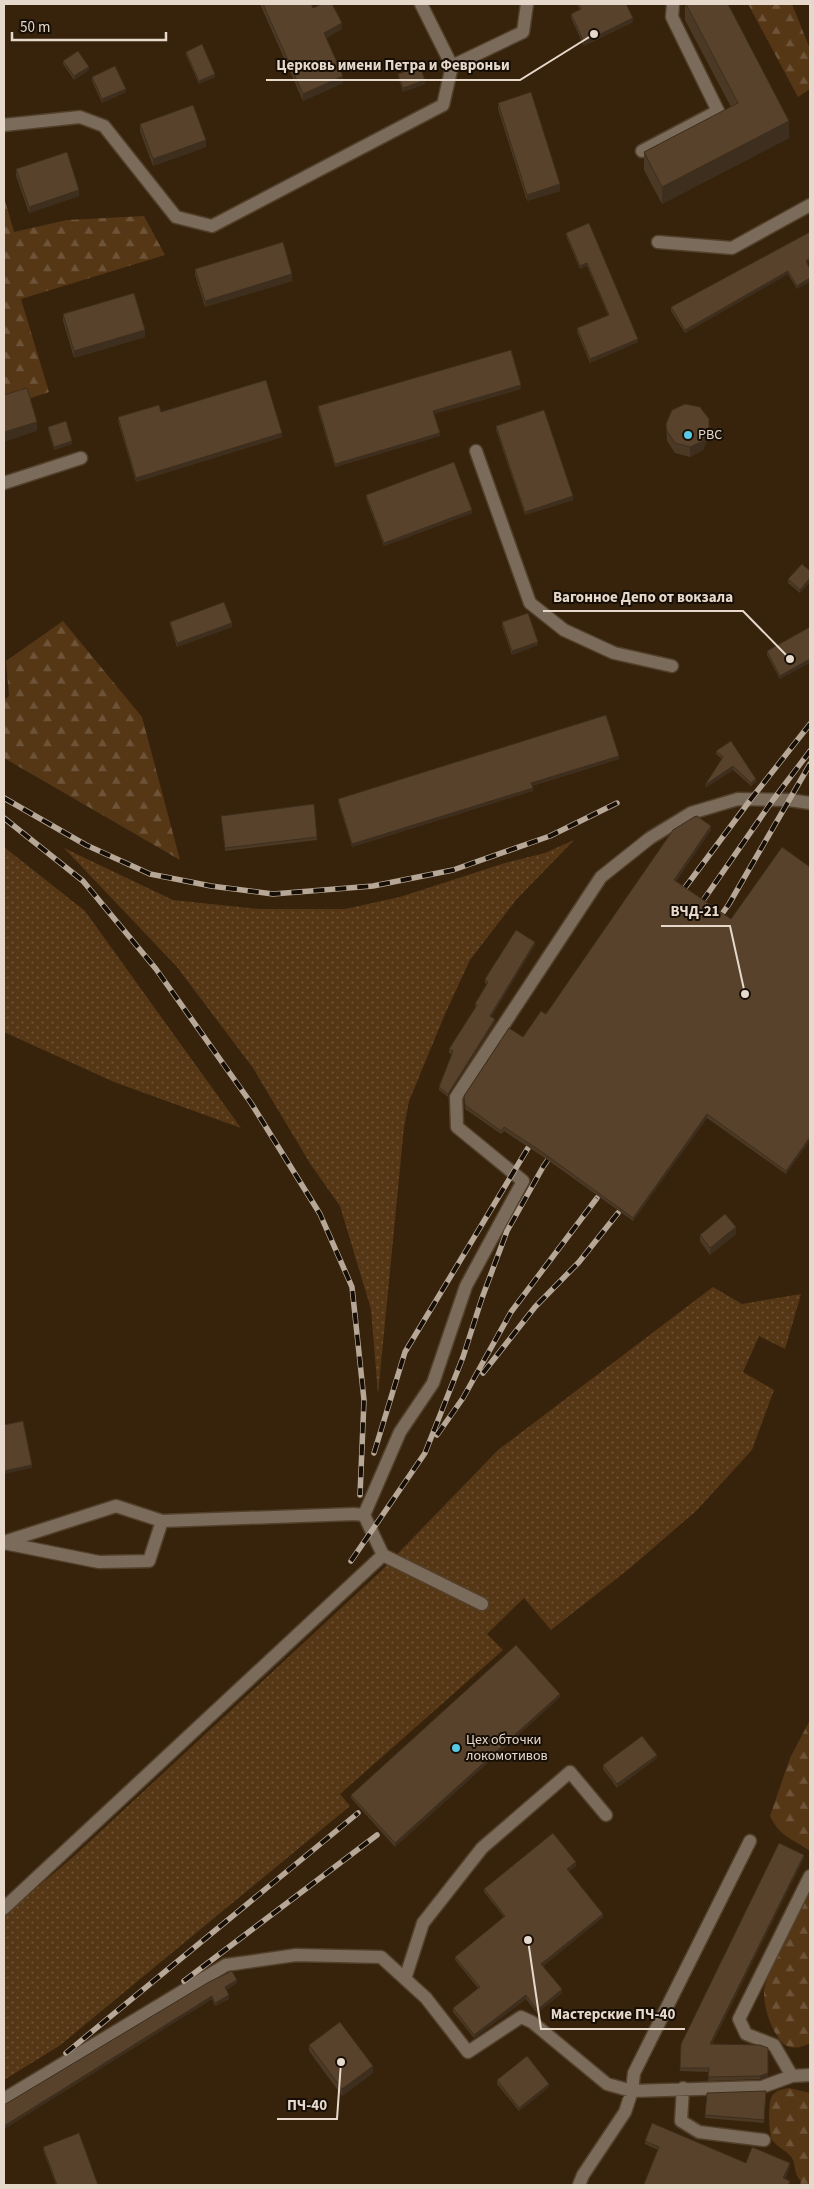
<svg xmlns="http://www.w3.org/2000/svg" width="814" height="2189" font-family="'Source Sans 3',sans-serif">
<defs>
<pattern id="grass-dots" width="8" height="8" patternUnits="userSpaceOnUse" patternTransform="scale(1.25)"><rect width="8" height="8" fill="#553716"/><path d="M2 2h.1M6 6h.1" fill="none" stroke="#6d5337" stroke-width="1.8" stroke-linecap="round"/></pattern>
<pattern id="forest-firs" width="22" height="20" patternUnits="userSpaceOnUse" patternTransform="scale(1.25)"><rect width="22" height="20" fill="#553716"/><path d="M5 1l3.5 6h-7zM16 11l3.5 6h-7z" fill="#6d5337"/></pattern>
</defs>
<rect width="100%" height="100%" fill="#37230c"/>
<path fill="url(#grass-dots)" d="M574,840l-58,60 -46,60 -25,54 -36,87 -5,26 -26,267 -7,-85 -31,-103 -29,-41 -58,-97 -76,-101 -113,-119 109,52 86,9h86l55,-12 105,-34 40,-10z
M4,847l81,64 156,217 -127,-46 -110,-50z
M713,1287l29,17 59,-10 -16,55 -26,-13 -16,36 31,18 -22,60 -56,61 -66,57 -79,62 -27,-32 -37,36 16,16 -163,144 10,12 -291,240 -55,34v-164l70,-60 307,-285 117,-121z"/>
<path fill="url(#forest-firs)" d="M748,4h44l18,45v40l-12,8z
M4,197l10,35 53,-12 77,-4 21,39 -144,44 28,93 -45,15z
M63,621l79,96 38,143 -176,-102v-58l5,-4 -3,-35z
M810,1720v131c-17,-12 -30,-14 -40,-35l20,-58z
M810,1887v156c-10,6 -23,7 -30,-3 -9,-12 -16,-31 -16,-47 0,-18 37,-86 46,-106z
M789,2088l21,5v92h-10l1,-4c-7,-7 -5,-12 -8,-21 -3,-8 -15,-12 -20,-19 -5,-7 -5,-38 -1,-45 4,-6 11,-7 17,-8z"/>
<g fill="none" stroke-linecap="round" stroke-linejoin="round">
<defs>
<path id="minor" d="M421,4l31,62
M4,125l76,-8 24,9 72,91 36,9 231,-121 9,-39 71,-34 4,-28
M642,151l76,-40 -46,-94 1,-13
M658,242l74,6 78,-43
M476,451l54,152 34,27 50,23 58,13
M4,483l77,-25
M162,1521l192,-7 10,1
M4,1542l112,-36 46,15 -13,40 -50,1 -95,-19
M383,1555l99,49
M4,1908l379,-353 -19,-40 36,-83 33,-49 33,-97 57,-105 -66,-54 -1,-30 145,-220 49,-39 41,-25 47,-14 51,1 21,3
M405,1979l18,-56 59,-75 88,-76 36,43
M792,2076l-18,-31 -28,-11 -7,-15 71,-143
M683,2088l-2,33 18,11 65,8
M4,2099l222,-134 70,-10 85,2 45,41 42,54 53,-35 11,5 75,62 25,7 2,-18 116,-232
M579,2185l4,-10 42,-63 7,-21 130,-4 30,-11 18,-1"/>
</defs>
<use href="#minor" stroke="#53402b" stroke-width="15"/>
<use href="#minor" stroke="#7b6b5b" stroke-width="12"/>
<defs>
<path id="rail" d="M4,798l82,47 64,29 61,12 62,8 100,-8 80,-16 97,-34 67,-33
M4,818l79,63 73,88 95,134 69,111 32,73 12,113 -4,95
M684,889l67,-90 59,-75
M702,902l71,-102 37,-49
M714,925l15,-21 81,-140
M483,1373l52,-66 44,-45 39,-49
M437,1435l26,-37 48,-86 86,-114
M374,1453l31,-101 123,-204
M351,1561l74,-108 38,-96 19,-59 25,-67 36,-64 12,-18
M184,1981l193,-146
M66,2053l292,-240"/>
</defs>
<use href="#rail" stroke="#b6a797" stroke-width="5.5"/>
<use href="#rail" stroke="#170e06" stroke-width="4" stroke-dasharray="11" stroke-linecap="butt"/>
</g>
<path fill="#4c3925" d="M260,4h51l2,4 29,21 -16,9 17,45 -40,18z
M577,4h49l7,18 -49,24 -13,-28v-4l9,-4z
M685,4h43l61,134 -127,66 -18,-34v-18l87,-45 -46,-87z
M186,52l29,25 -16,7 -13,-29z
M63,61l26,9 -15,10 -11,-16z
M398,74l27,10 -22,8 -5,-15z
M92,77l34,15 -24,11 -10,-22z
M498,103l62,88 -33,10 -29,-92z
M140,124l66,23 -53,19 -13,-35z
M16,169l63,27 -50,17 -13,-37z
M589,223l49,119 -48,21 -13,-31v-4l31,-13 -21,-49 -7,3 -14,-33v-3z
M810,232v29l-3,2 -10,26 -9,-15 -103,59 -14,-22v-4z
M195,269l97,12 -87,26 -10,-32z
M63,314l82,23 -71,21 -11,-37z
M521,389l-87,25 6,22 -105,31 -17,-57v-4z
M161,412l121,25 -146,45 -18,-61v-4z
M666,424l43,12 -6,14 -13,7 -15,-4 -8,-12z
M496,426l77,74 -48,15 -29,-85z
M48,427l24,17 -18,6 -6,-20z
M366,495l106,18 -88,33 -18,-48z
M810,571v11l-10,11 -12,-10v-4z
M170,622l62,5 -55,20 -7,-22z
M502,622l36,23 -26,10 -10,-29z
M810,627l-30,52 -13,-24v-4z
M716,751l40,31 -5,4 -18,-16 -28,18 17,-29 -6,-5z
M619,759l-87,27 1,5 -181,56 -14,-45v-3z
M221,816l96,21v3l-92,11z
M711,830l-35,51 55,38 79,-52v273l-24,34 -79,-56 -74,103 -91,-65 -38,-25 -3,3 -36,-25 -1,-13 82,-82z
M535,945l-44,72 4,5 -47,75 -9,-7v-3l13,-33 -3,-1v-4l26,-41v-4l12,-20 -2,-1v-4z
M736,1234l-26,21 -10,-14v-6z
M560,1697l-165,150 -44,-49v-3z
M657,1758l-40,30 -14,-19v-4z
M804,1858l-92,186 56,32 -8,3 -52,2 1,-9 -29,-1 1,-27z
M576,1866l-7,5 34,46 -60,49 19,27 -25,20 -11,-14 -52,39 -21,-26v-4l25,-20 -23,-28v-3l49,-40 -20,-25v-3z
M237,1983l-11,7 3,9 -14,7 -3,-7 -208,130v-24z
M309,2045l64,28 -31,23 -33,-45z
M497,2080l52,7 -30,24 -22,-27z
M766,2091l-2,32 -59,-5v-3z
M645,2141l101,22 44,3 -5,13 5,5v1h-146l14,-35 -13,-6z
M43,2147l55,38h-42l-13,-35z"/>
<path fill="#3e2e1e" d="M633,18v4l-49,24v-4z
M342,23v6l-18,10v-6z
M89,67v3l-15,10v-4z
M215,74v3l-16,7v-3z
M343,76v7l-40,18v-7z
M425,80v4l-22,8v-4z
M126,89v3l-24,11v-4z
M789,121v17l-127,66v-17z
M206,140v7l-53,19v-7z
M560,184v7l-33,10v-6z
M79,190v6l-50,17v-6z
M810,258v3l-4,3v-3z
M587,263v3l-7,3v-3z
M788,271v3l-103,59v-3z
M292,274v7l-87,26v-6z
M810,278v4l-13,7v-3z
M145,330v7l-71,21v-7z
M638,339v3l-48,21v-4z
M521,385v4l-88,25v-3z
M37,422v9l-33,11v-10z
M709,427v9l-6,14 -13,7v-10z
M282,433v4l-146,45v-4z
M440,433v3l-105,31v-3z
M72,441v3l-18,6v-3z
M573,496v4l-48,15v-3z
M472,510v3l-88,33v-3z
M810,578v4l-10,11v-3z
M232,623v4l-55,20v-4z
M538,642v3l-26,10v-4z
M810,659v4l-30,16v-3z
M619,756v3l-88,27v-3z
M733,766v4l-28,18v-3z
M756,779v3l-5,4v-3z
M533,788v3l-181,56v-3z
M711,826v4l-37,53v-3z
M535,942v3l-45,74v-3z
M495,1019v3l-47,75v-3z
M707,1114v4l-74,103v-3z
M810,1137v3l-24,34v-3z
M736,1227v7l-26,21v-7z
M32,1465v3l-28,6v-3z
M560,1694v3l-165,150v-4z
M657,1755v3l-40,30v-4z
M804,1855v3l-94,189v-3z
M576,1862v4l-9,7v-4z
M603,1914v3l-62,50v-3z
M237,1980v3l-12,8v-4z
M562,1989v4l-25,20v-3z
M229,1995v4l-14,7v-3z
M526,1995v4l-52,39v-3z
M212,1996v3l-208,130v-3z
M768,2048v28l-8,3v-3z
M373,2066v7l-31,23v-7z
M549,2084v3l-30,24v-3z
M790,2163v3l-7,15v-3z"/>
<path fill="#58422b" stroke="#3e2e1e" d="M263,4h48l2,4 9,-4h10l10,19 -18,10 19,43 -40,18z
M579,4h47l7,14 -49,24 -13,-28 10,-5z
M686,4h42l61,117 -127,66 -18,-35 94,-49z
M202,44l13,30 -16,7 -13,-29z
M78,51l11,16 -15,9 -11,-15z
M115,66l11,23 -24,10 -10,-22z
M420,66l5,14 -22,8 -5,-14z
M531,92l29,92 -33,11 -29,-92z
M193,105l13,35 -53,19 -13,-35z
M67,152l12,38 -50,17 -13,-38z
M589,223l49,116 -48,20 -13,-31 32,-13 -22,-52 -7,3 -14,-33z
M810,232v26l-4,3 4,8v9l-13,8 -9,-15 -103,59 -14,-23z
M283,242l9,32 -87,27 -10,-32z
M134,293l11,37 -71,21 -11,-37z
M511,350l10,35 -88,26 7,22 -105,31 -17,-58z
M266,380l16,53 -146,45 -18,-61 41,-12 2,7z
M27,388l10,34 -33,10v-37z
M685,404l15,3 9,12v8l-6,14 -13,6 -15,-4 -8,-12 -1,-7 6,-14z
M544,410l29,86 -48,16 -29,-86z
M66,421l6,20 -18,6 -6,-20z
M454,462l18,48 -88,33 -18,-48z
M802,564l8,7v7l-10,12 -12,-11z
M224,602l8,21 -55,20 -7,-21z
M528,613l10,29 -26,9 -10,-29z
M810,627v32l-30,17 -13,-25z
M606,715l13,41 -88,27 2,5 -181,56 -14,-45z
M731,741l25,38 -5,4 -18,-17 -28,19 18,-28 -7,-6z
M314,804l3,33 -92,11 -4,-32z
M697,816l14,10 -37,54 57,39 51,-72 28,20v270l-24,34 -79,-57 -74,104 -91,-66 -38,-25 -3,4 -36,-26 -1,-9 45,-68 14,9 18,-26 5,3 127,-184 21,-13z
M516,930l19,12 -45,74 5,3 -47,75 -9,-7 14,-36 -4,-2 28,-44 -2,-1 13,-22 -3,-3z
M725,1214l11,13 -26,21 -10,-13z
M23,1421l9,44 -28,6v-46z
M516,1645l44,49 -165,149 -44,-48z
M642,1736l15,19 -40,29 -14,-19z
M553,1833l23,29 -9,7 36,45 -62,50 21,25 -25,21 -11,-15 -52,40 -21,-27 27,-21 -25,-30 50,-41 -21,-27z
M779,1843l25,12 -94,189 50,1 8,3v25l-8,3 -52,1 1,-9h-29l1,-24z
M232,1971l5,9 -12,7 4,8 -14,8 -3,-7 -208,130v-21l205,-123z
M340,2022l33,44 -31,23 -33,-44z
M527,2056l22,28 -30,24 -22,-28z
M766,2091l-2,29 -59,-5 2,-22z
M652,2123l94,40 6,-16 38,16 -7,15 7,3 -2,4h-142l-2,-1 15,-37 -14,-6z
M79,2133l19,52h-41l-14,-38z"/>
<g fill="#58c9e3" stroke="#170e06" stroke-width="2">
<circle cx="688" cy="435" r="5"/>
<circle cx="456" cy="1748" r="5"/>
</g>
<g text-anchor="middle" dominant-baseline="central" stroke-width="4" stroke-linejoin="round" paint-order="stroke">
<g font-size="14" fill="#e6d8cb" stroke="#170e06" text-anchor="start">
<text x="698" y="435">РВС</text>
<text x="466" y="1740">Цех обточки<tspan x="466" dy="16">локомотивов</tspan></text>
</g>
</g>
<path fill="none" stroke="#e6d8cb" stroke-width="2" d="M594 34L520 80H266M790 659L743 611H543M745 994L730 926H661M528 1940L541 2029H685M341 2062L337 2119H277"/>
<g fill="#e6d8cb" stroke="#170e06" stroke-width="2">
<circle cx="594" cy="34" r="5"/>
<circle cx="790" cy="659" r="5"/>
<circle cx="745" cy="994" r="5"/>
<circle cx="528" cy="1940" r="5"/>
<circle cx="341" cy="2062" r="5"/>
</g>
<g font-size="15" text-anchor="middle" font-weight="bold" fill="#e6d8cb" stroke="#170e06" stroke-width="4" stroke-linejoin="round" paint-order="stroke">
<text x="393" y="70">Церковь имени Петра и Февроньи</text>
<text x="643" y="602">Вагонное Депо от вокзала</text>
<text x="695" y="916">ВЧД-21</text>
<text x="613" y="2019">Мастерские ПЧ-40</text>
<text x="307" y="2110">ПЧ-40</text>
</g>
<rect width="814" height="2189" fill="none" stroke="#e6d8cb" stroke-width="10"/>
<path d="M12 32v8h154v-8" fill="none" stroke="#e6d8cb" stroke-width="2.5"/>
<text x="20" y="32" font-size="15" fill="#e6d8cb" stroke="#170e06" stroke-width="4" paint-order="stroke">50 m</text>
</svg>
